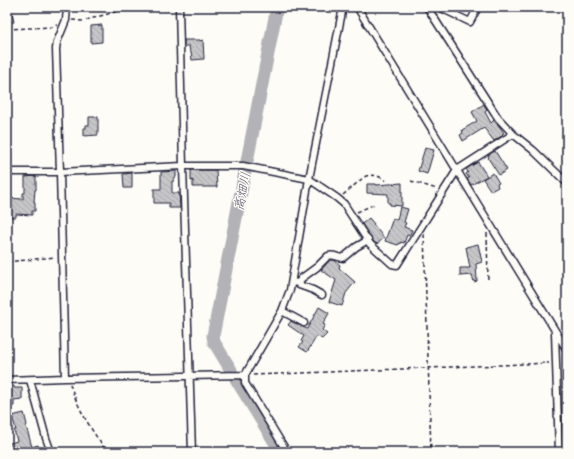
<svg xmlns="http://www.w3.org/2000/svg" width="574" height="459" font-family="Mali,'Klee One',sans-serif">
<defs>
<pattern id="building-back-hatch" width="6" height="6" patternUnits="userSpaceOnUse"><rect width="6" height="6" fill="#c6c6c8"/><path d="M-1 5l2 2M0 0l6 6M5-1l2 2" fill="none" stroke="#aaaaad"/></pattern>
</defs>
<rect width="100%" height="100%" fill="#fdfcf7"/>
<filter id="ink" filterUnits="userSpaceOnUse"><feTurbulence type="fractalNoise" baseFrequency=".025" numOctaves="2"/><feDisplacementMap in="SourceGraphic" scale="8" xChannelSelector="R" yChannelSelector="G"/><feConvolveMatrix kernelMatrix="1 2 1 2 8 2 1 2 1" color-interpolation-filters="sRGB"/></filter>
<g filter="url(#ink)">
<g fill="none" stroke-linecap="round" stroke-linejoin="round">
<path stroke="#b2b2b7" stroke-width="13" d="M231,370l-17,-28 -1,-6 64,-329
M236,379l45,73"/>
</g>
<path fill="url(#building-back-hatch)" stroke="#22223b" d="M7,7h4l3,15 -7,1z
M102,25v17l-11,1v-17z
M184,40h16v1l3,-1 1,19 -12,1 -1,-8h-1l-1,-6h-5z
M484,104l3,6 -2,2 6,11 3,-3 6,7 4,6 -2,1 1,1 -9,6 -10,-13 -21,13 -3,-6 3,-2 -1,-3 15,-9 -5,-9z
M89,117h9v18l-14,1v-8h2v-3h3z
M425,148l9,2 -7,24 -9,-3z
M495,151l12,19 -8,5 -11,-17 1,-1 -1,-2z
M478,162l9,14 -16,9 -4,-6 2,-1 -3,-4 2,-2 -2,-3z
M191,170h25l1,17h-24v-7l-2,1z
M176,171v6l-2,1v3h-2v12h7l1,15h-11v-5h-15v-14h7v-17z
M132,173v15h-8l-1,-14z
M493,173l6,10 -2,1 1,3 -7,4 -8,-12z
M36,176v14h-1l-1,12h1v9h-3v4l-16,-1v3h-9v-19l16,1v-6h2v-16z
M402,183v23l-12,-1v-2h-2v-9l-21,-1v-9h9v1z
M400,207l8,2 -4,13 2,1 -2,4 8,3 -3,6 -2,-1 -3,8 -4,-1v2h-2v1l-13,-4 8,-23 4,2z
M369,218l5,6h-1l11,14 -7,6 -4,-3 -11,-17z
M478,244l4,18 -6,2 1,17 -3,1 -2,-7 -12,1v-8h10l-4,-21z
M330,260h4l6,5 -1,3 16,14 -9,11 -4,13 -13,-4 7,-22 -15,-10z
M319,307l10,6 -6,11 2,1 -3,5 5,4 -5,5 -5,-3 -10,16 -8,-5 4,-5 -2,-1 3,-5 -16,-11 3,-4 16,8z
M7,386h7v2h8v11l-8,1v6h-7z
M24,413l3,12 -1,1 6,21 6,-2 2,7h-19v-1l3,-2 -9,3h-8v-8l10,-3 -3,-11h2l-4,-14z"/>
<g fill="none" stroke-linecap="round" stroke-linejoin="round">
<defs>
<path id="street" d="M179,7l4,159 9,286
M357,7l210,343
M427,7l71,111 15,16 20,16 34,33
M439,7l31,15 8,-15
M7,172h53l123,-6h60l66,13 28,19 7,6 26,40 22,20 5,1 60,-95 56,-36
M292,282l6,1 4,-5 15,-11 11,-11c6,-2 10,2 15,2l13,-11 12,-7
M298,283l1,2 14,5 9,5
M282,311l22,12
M555,333l4,119
M245,375l37,-64 8,-21 19,-111 34,-172
M65,378l-5,-206 -4,-123 1,-7 9,-22 1,-13
M7,380l58,-2 180,-3v8l42,69
M30,380l16,58 5,14"/>
</defs>
<use href="#street" stroke="#22223b" stroke-width="9"/>
<path stroke="#22223b" stroke-width="1.5" stroke-dasharray="4 3" stroke-linecap="butt" d="M566,7h1
M72,20l11,1 49,-14
M7,29l45,-2 5,-2
M411,181l26,8
M343,195l21,-18c8,-4 16,-1 22,4
M357,212l18,-8
M487,233l1,49
M424,234l7,218
M7,262l48,-5
M253,375l296,-12
M70,384c8,25 22,47 37,68"/>
<use href="#street" stroke="#fdfcf7" stroke-width="6"/>
</g>
</g>
<g text-anchor="middle" dominant-baseline="central" stroke-width="3" stroke-linejoin="round" paint-order="stroke">
<g font-size="13" font-style="italic" fill="#545466" stroke="#fdfcf7">
<text transform="translate(241 191) rotate(-79)">高畑川</text>
</g>
</g>
<rect width="574" height="459" fill="none" stroke="#fdfcf7" stroke-width="24"/>
<rect x="12" y="12" width="550" height="435" fill="none" stroke="#22223b" stroke-width="1.5" filter="url(#ink)"/>
</svg>
